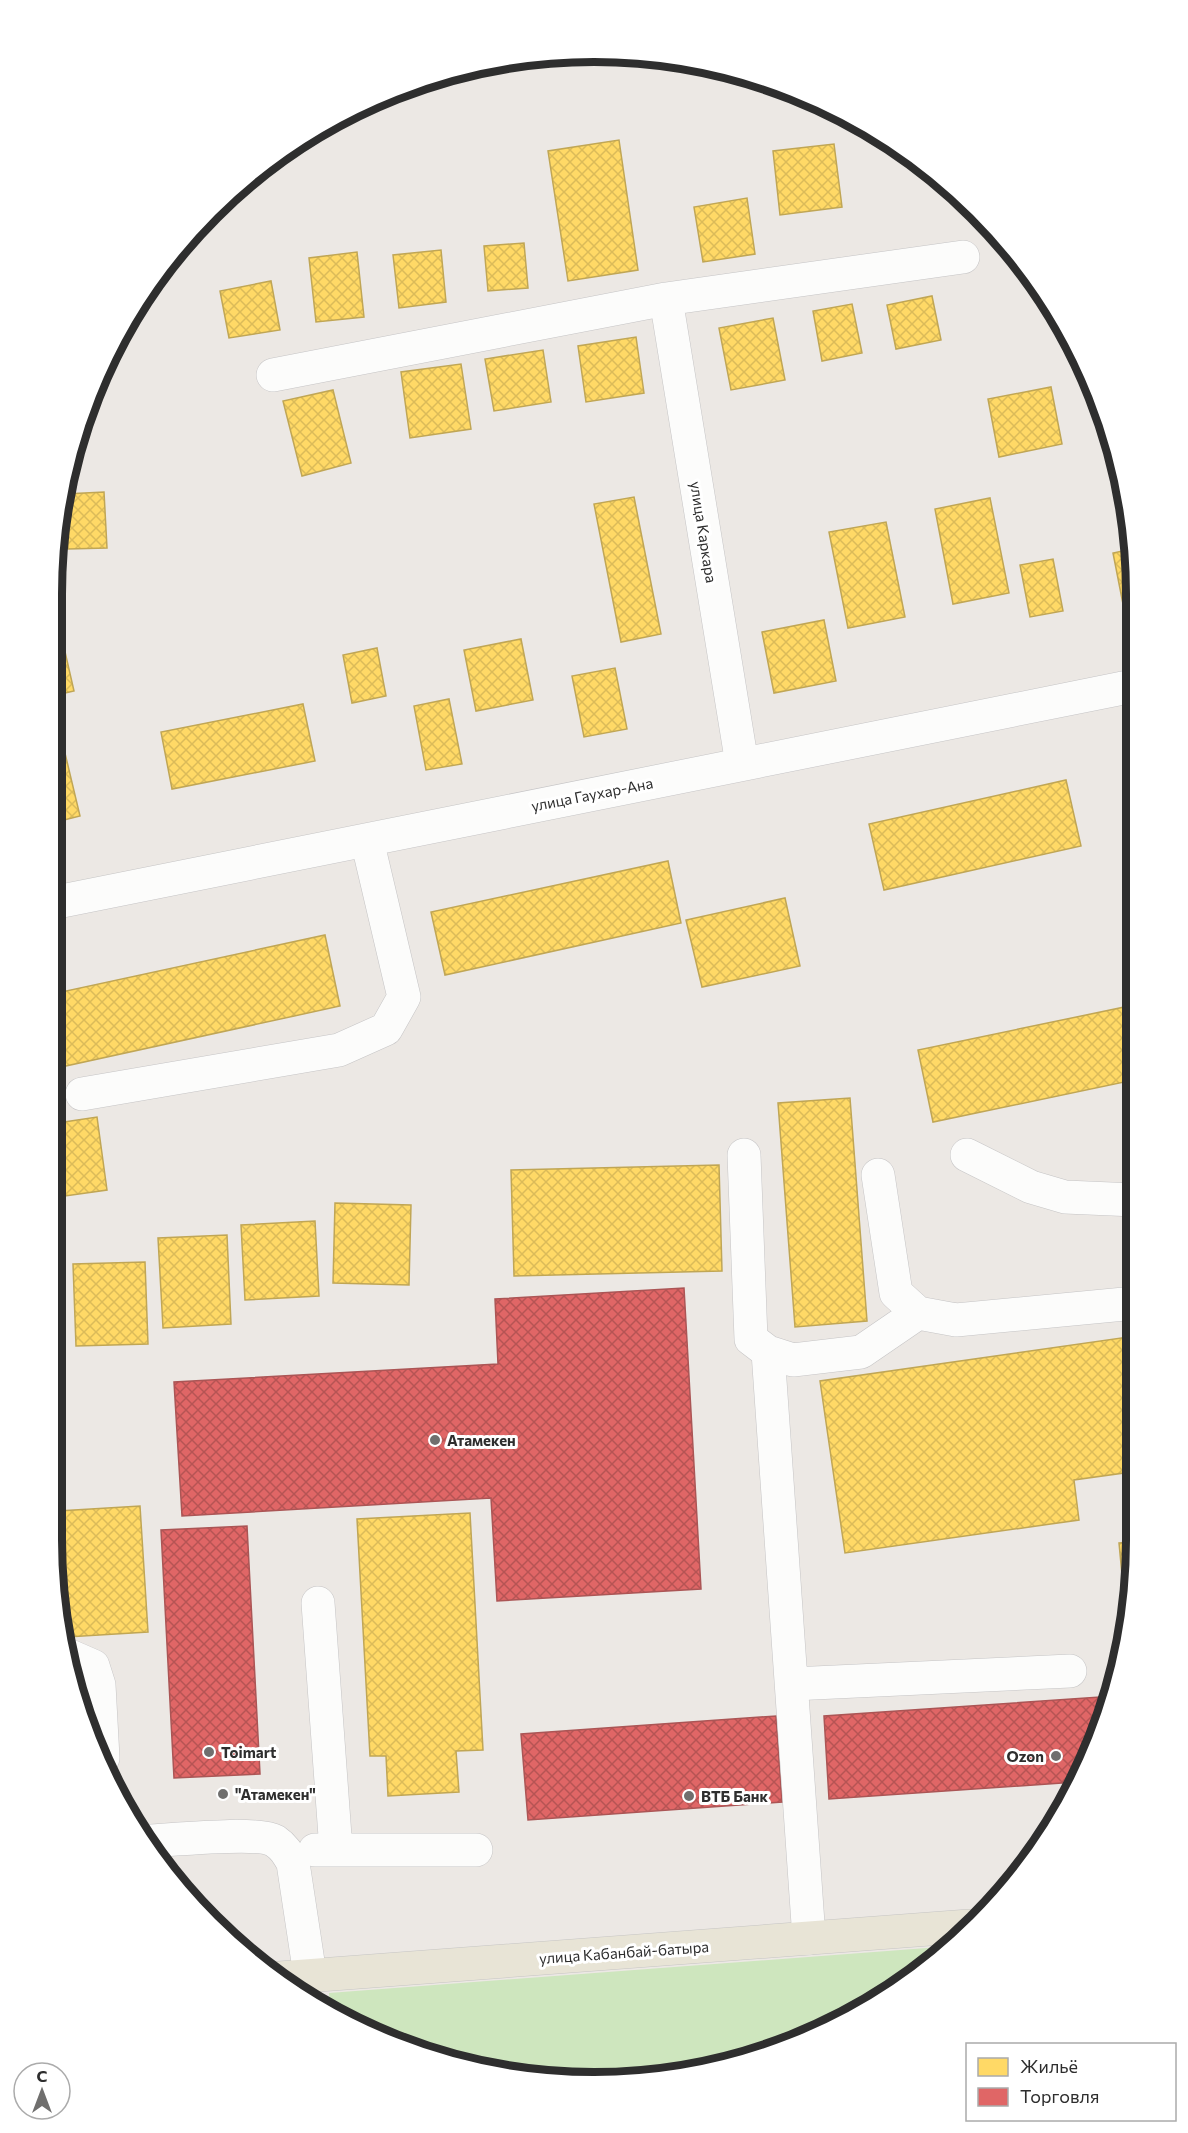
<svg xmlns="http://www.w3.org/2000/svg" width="1188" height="2133" font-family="Commissioner,sans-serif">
<defs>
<pattern id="homes-cross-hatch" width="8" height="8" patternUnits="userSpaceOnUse" patternTransform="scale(1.5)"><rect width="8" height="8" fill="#ffd966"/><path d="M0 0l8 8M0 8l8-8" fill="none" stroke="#dbbb59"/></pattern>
<pattern id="shops-cross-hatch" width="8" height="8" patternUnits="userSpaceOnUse" patternTransform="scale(1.5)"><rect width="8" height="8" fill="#e06666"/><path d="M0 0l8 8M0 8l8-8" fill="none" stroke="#b65454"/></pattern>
</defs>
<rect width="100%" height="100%" fill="#ece8e4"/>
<path fill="#cee6be" d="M953,1946l-151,95 -172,40 -176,-17 -124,-56 -1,-15z"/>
<path fill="url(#homes-cross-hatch)" stroke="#c0a655" stroke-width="1.5" d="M619,140l19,130 -70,11 -20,-130z
M834,144l8,63 -62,8 -7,-64z
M747,198l8,56 -52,8 -9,-55z
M524,243l4,45 -40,3 -4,-45z
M441,250l5,52 -47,6 -6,-53z
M357,252l7,65 -48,5 -7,-64z
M271,281l9,49 -51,8 -9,-47z
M932,296l9,44 -45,9 -9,-44z
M852,304l10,49 -40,8 -9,-50z
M773,318l12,62 -54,10 -12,-62z
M636,337l8,56 -58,9 -8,-56z
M543,350l8,52 -57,9 -9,-52z
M461,364l10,65 -61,9 -9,-66z
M1051,387l11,57 -63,13 -11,-58z
M333,390l18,73 -49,13 -19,-75z
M104,492l3,56 -39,1 -3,-55z
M634,497l27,137 -40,8 -27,-138z
M990,498l19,95 -56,11 -18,-95z
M886,522l19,95 -57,11 -19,-96z
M1132,549l1,53 -10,2 -10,-51z
M1053,559l10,52 -33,6 -10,-52z
M52,595l22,96 -22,5z
M824,620l12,61 -62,12 -12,-61z
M521,639l12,61 -57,11 -12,-61z
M377,648l9,48 -34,7 -9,-48z
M615,668l12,61 -43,8 -12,-61z
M449,699l13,65 -36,6 -12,-64z
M303,704l12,57 -143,28 -11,-57z
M52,707h2l26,109 -28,7z
M1066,780l15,66 -197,44 -15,-66z
M668,861l13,62 -236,52 -14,-63z
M785,898l15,68 -98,21 -16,-67z
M325,935l15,71 -288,63v-75z
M1134,1005v75l-201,42 -15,-72z
M850,1098l17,223 -72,6 -17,-224z
M97,1117l10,73 -56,8v-74z
M719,1165l3,106 -208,5 -3,-106z
M335,1203l76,2 -2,80 -76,-2z
M315,1221l4,75 -74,4 -4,-75z
M227,1235l4,89 -68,4 -5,-90z
M145,1262l3,82 -72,2 -3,-82z
M1135,1336v75l-12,2 8,59 -57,8 5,40 -234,33 -25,-172z
M140,1506l8,126 -81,5 -3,-20 -6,-106z
M470,1513l13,237 -27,1 3,41 -71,4 -2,-40h-16l-13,-237z
M1136,1542v32l-9,54 -8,-85z"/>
<path fill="url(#shops-cross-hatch)" stroke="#ab5555" stroke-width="1.5" d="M684,1288l17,301 -204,12 -6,-103 -309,18 -8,-134 324,-18 -3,-65z
M247,1526l13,248 -86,4 -13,-248z
M1100,1697l2,23 -26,62 -247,17 -5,-83z
M776,1716l6,86 -254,18 -7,-86z"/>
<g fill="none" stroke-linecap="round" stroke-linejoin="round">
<defs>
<path id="minor" d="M666,299l76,465
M273,375l393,-76 297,-42
M52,903l1081,-217
M82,1094l257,-44 47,-21 18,-32 -37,-157
M744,1155l7,184 17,13 25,8 68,-8 57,-39
M967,1155l64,32 34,10 70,3
M878,1175l18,118 22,20 38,7 179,-17
M768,1352l41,586
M318,1603l18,247
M70,1656l23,10 6,19 4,73
M792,1684l278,-13
M148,1841c24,-1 110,-10 127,0 9,6 13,13 18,22l17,112
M315,1850h161"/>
<path id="major" d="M279,1978l690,-52"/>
</defs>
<use href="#minor" stroke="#c5c4c5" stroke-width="34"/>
<use href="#major" stroke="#c6c5c4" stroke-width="34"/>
<use href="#minor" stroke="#fcfcfb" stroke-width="33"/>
<use href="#major" stroke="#e8e4d6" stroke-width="33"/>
</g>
<g fill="#706f6e" stroke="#fff" stroke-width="2">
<circle cx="435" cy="1440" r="6"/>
<circle cx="209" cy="1752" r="6"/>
<circle cx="1056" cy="1756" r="6"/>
<circle cx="223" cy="1794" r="6"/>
<circle cx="689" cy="1796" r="6"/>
</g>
<g text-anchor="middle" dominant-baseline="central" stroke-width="6" stroke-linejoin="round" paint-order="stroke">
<g font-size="15" fill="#2e2e2e" stroke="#fff">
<text transform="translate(704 532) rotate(81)">улица Каркара</text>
<text transform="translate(592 794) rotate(-11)">улица Гаухар-Ана</text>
<text transform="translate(624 1952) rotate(-4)">улица Кабанбай-батыра</text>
</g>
<g font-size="15" font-weight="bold" fill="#2e2e2e" stroke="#fff" text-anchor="start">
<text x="447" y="1440">Атамекен</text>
<text x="221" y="1752">Toimart</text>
<text x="1044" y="1756" text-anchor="end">Ozon</text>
<text x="235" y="1794">"Атамекен"</text>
<text x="701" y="1796">ВТБ Банк</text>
</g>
</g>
<path d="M0 0H1188V2133H0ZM594 62H594A532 532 0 0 1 1126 594V1540A532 532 0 0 1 594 2072H594A532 532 0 0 1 62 1540V594A532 532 0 0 1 594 62Z" fill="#fff" fill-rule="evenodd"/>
<path fill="none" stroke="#2e2e2e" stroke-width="8" d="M594 62H594A532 532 0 0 1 1126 594V1540A532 532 0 0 1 594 2072H594A532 532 0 0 1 62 1540V594A532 532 0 0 1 594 62Z"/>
<rect x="966" y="2043" width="210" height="78" fill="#ffffff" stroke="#ababab" stroke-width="1.5"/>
<rect x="978" y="2058" width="30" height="18" fill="#ffd966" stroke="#ababab" stroke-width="1.5"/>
<text x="1020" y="2073" font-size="18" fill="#2e2e2e">Жильё</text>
<rect x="978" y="2088" width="30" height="18" fill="#e06666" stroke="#ababab" stroke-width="1.5"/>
<text x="1020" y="2103" font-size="18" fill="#2e2e2e">Торговля</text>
<g transform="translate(42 2091)"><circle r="28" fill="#ffffff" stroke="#ababab" stroke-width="1.5"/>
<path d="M0-4.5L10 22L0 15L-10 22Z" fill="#706f6e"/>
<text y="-9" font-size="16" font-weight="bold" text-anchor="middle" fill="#2e2e2e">С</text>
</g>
</svg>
